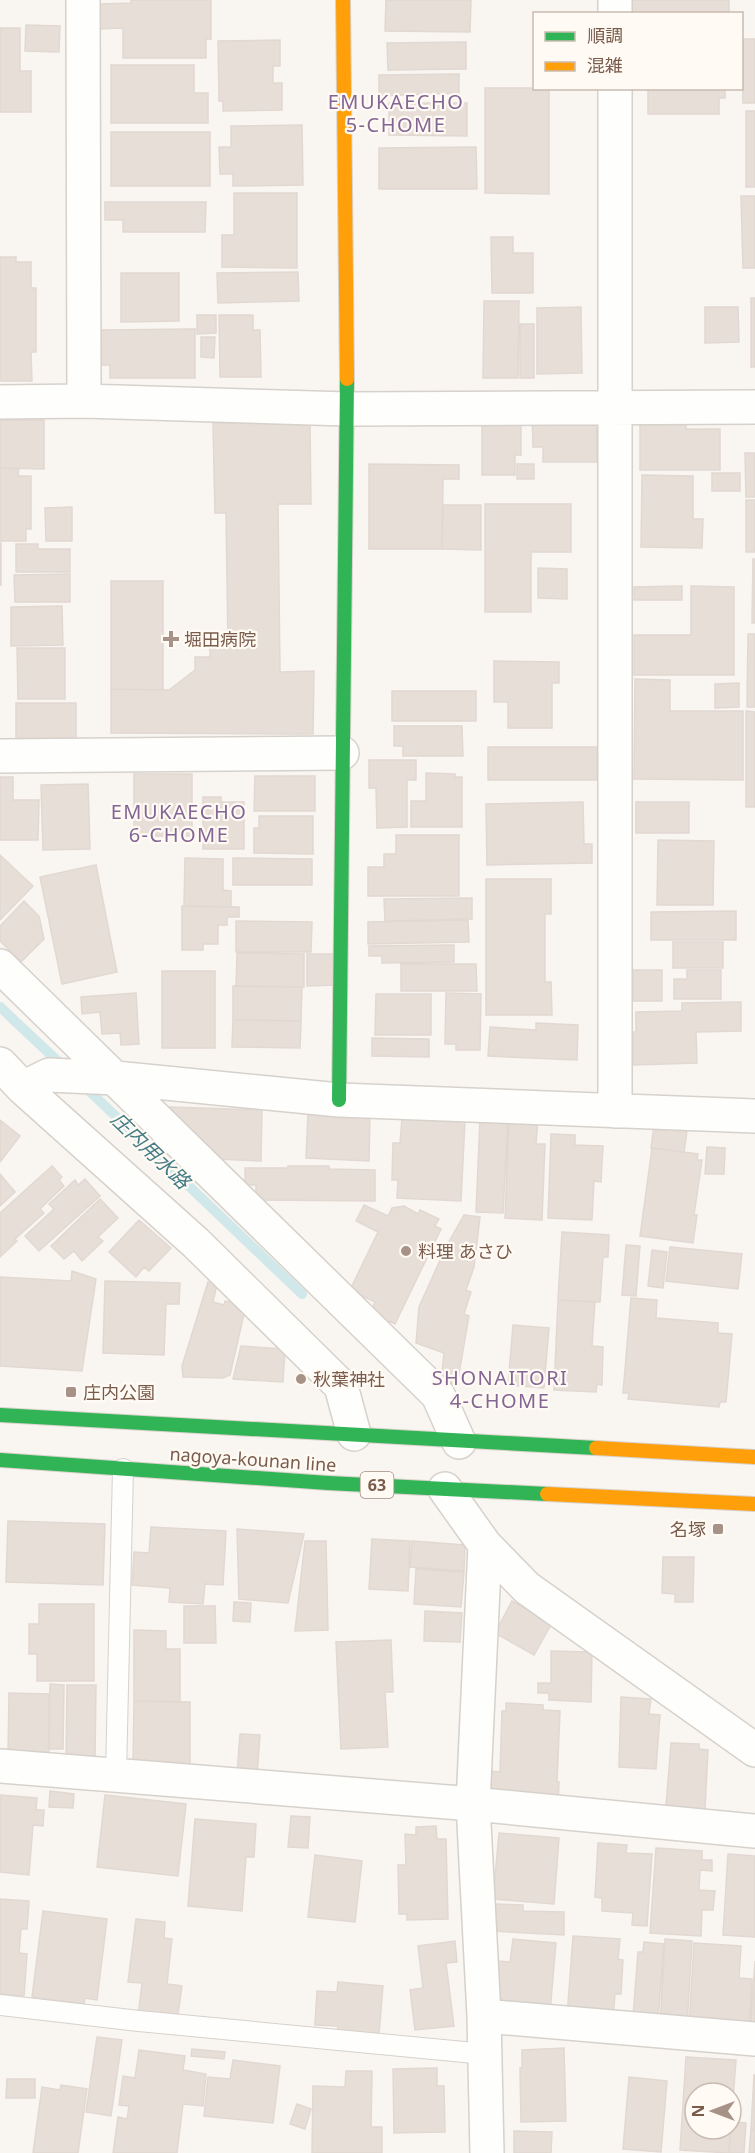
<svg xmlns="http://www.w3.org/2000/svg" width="755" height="2153" font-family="'Noto Sans','Noto Sans JP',sans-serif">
<rect width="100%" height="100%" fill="#f9f5f0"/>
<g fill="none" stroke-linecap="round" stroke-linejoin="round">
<path stroke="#d0e8ea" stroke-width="10" d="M0,1007l65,61
M83,1085l219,209"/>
</g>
<path fill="#e6ded7" stroke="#e2d8d2" stroke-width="1.5" d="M131,0h80v39h-5v19h-83v-30l-24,1v-25l32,-1z
M386,0h85l-1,32 -85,-1z
M630,0h99v14h-99z
M26,25l34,1 -1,26 -34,-1z
M0,28h20v43h11v41h-31z
M742,39h13v64h-12z
M280,40v26h-7v17h9v27l-59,1v-10h-4l-1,-60z
M466,42v27l-78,1 -1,-27z
M111,65h83v28h14v30h-97z
M459,74v19l-80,3v-21z
M485,88h64v106l-64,-1z
M648,88h77v10h-6v16h-71z
M389,103h78v33l-78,-1z
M746,111h9v76h-9z
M302,125l1,60 -70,1v-12h-13l-1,-27h12v-21z
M111,132h99v54h-99z
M476,147l1,42h-98v-41z
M234,193h63v75l-75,-1v-32h12z
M741,196h14v72h-12z
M105,202h101l-1,30h-82v-12h-18z
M491,237h22v16h20v40h-41z
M0,257h16v5h15v26h5v64h-5l1,29h-32z
M298,272l1,29 -81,2 -1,-30z
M121,273h58v48l-58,1z
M751,298h4v69h-4z
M484,301h35l-1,77h-35z
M581,307l1,66 -45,1v-66z
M705,307h33l1,35 -34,1z
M197,315h19v18l-19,1z
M219,315h34v15h7l1,47h-41z
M520,324h14v54h-14z
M195,329v49h-85v-13h-9v-35z
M201,337h14l-1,21 -13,-1z
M532,413l64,11 1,38h-54v-15h-10z
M482,414h39v41h-6v20h-33z
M0,420h44v49l-44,-1z
M640,421h46v8h34v41h-80z
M310,422l1,82h-33l2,168 34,-1 -1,63 -202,-1v-44l58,1 26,-20v-13h15v-12l18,-1 -2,-131h-11l-2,-90z
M745,453h10v44h-9z
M369,464l90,1v14h-16l-1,70h-73z
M517,464h17v15h-17z
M0,468l19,1 -1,7h13v53h-5v12h-26z
M712,473h28v18h-28z
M642,475l51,1v43h10l-1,29 -61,-1z
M746,500h9v52h-9z
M485,504h86v48h-40v60h-46z
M443,505h38v45l-39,-1z
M72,507v34h-26l-1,-33z
M0,543h1v42h-1z
M16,544h22v5h32v23h-54z
M753,559h2v64h-3z
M538,568l29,1v30l-29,-1z
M70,574v28h-55l-1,-27z
M111,581h52v109l-52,-1z
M682,586v14h-48v-13z
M691,586l43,1v88h-100v-40h57z
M62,606l1,39 -52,1v-39z
M748,634h7v73h-8z
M17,648h48v51h-47z
M494,661l65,1v21h-7v45h-44v-26h-14z
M635,679l35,1v31h73v69l-109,-1z
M739,683v24l-24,1v-24z
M392,691h84v30h-84z
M16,703h60v41l-60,6z
M746,711l9,1v95h-9z
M394,726h68l1,30h-60v-10h-9z
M488,747h109v33h-109z
M369,760h47v20h-9v47l-30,1 -1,-40h-7z
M426,773l29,1v3h7v50h-51v-26h15z
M134,774h58v62h-58z
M255,776h60v35h-61z
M0,777h13v23h26l-1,40h-38z
M88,784l2,65 -47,1 -2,-65z
M203,797h18v5h23v47h-41z
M583,802l1,42h8v19l-105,2 -1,-61z
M636,802h53v31h-53z
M259,816h54v38l-59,-1v-25h5z
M396,835h63v61h-91v-29h16v-13h12z
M658,840l56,1 -1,64h-56z
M0,855l33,31 -33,34z
M185,858l38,1v31l8,1v16l-47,-1z
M233,858l79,1v26h-79z
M96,865l21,107 -55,12 -22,-107z
M486,879h65v35h-6v68h6l1,33h-66z
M472,898v21l-87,2 -1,-22z
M24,901l15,15 5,23 -23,23 -21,-21v-15z
M182,906l57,1v10h-12v8h-9v19h-15v6h-21z
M736,911v29h-85v-28z
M468,920l1,22 -101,2v-22z
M236,921l76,1 -1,30h-75z
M673,942h50v26h-50z
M454,945v17l-72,1v-7h-13v-10z
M237,953l67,1v33l-68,-1z
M307,954h27l1,31 -28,1z
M401,964h75l1,27h-76z
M633,970h29v31h-29z
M687,970h34v29h-47v-20h13z
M162,971h53v77h-53z
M233,986l69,1 -1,34 -68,-1z
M136,993l3,51 -18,1 -1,-12 -18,1 -2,-22 -18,2 -1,-17z
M446,993l35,1 -1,56h-24v-6h-11z
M376,994h55v41h-56z
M741,1002v29l-45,1 1,31 -64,2v-33h3v-20l46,-1v-8z
M233,1020l68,1 -1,27 -68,-1z
M536,1023l42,2 -1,35 -89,-4 2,-29 46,3z
M372,1038l57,1v18l-57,-1z
M169,1107l93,3 -1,51 -46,-2z
M308,1113l62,2 -1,46 -63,-3z
M402,1118l63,3 -4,80 -64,-3 1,-18h-6l1,-37h7z
M480,1118l28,1 -5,94 -27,-1z
M509,1119l29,1 -2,24h9l-3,76 -37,-2z
M0,1120l20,16 -20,26z
M654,1126l33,5 -3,21 -33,-4z
M551,1134l24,1v10l28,1 -2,36 -7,-1 -2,39 -44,-2z
M707,1147l18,1 -1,26h-19z
M652,1148l46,6 -1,6h5l-8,55h3l-4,28 -53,-7z
M52,1166l10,11 -3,3 5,6 -24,23 4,4 -29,26 2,2 -17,16v-44z
M288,1166h41v3l46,1v31l-119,-1v-15h-11v-17h43z
M0,1174l15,18 -15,14z
M85,1179l15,17 -61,55 -14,-15 29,-27 -5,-5 26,-24 3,5z
M100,1199l18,19 -20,19 5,4 -21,20 -8,-10 -10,8 -13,-13z
M364,1205l24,11 4,-8 12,-2 14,8 2,-4 19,9 -4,7 6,3 -46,95 -5,-3 -2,3 -19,-9 6,-13 -25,-12 28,-58 -22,-11z
M464,1215l16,2 -6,50 -8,23 5,2 -7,22 5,2 -12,69 -16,-3 3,-29 -28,-10 3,-36 27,-60z
M139,1220l32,28 -22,23 -5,-4 -8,10 -27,-25z
M562,1232l47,3 -1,22h-5l-3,45 -42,-2z
M626,1245l14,1 -4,50 -14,-1z
M670,1247l72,7 -4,35 -72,-8z
M652,1250l15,2 -4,36 -15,-2z
M72,1271l24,8 -14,92 -82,-5v-89l71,4z
M105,1281l75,2 -1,21h-13l-2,51 -61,-2z
M208,1282l9,2 -4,18 11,3 1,-4 14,2 5,11 -14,61 -7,3 -40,-1 -1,-11z
M631,1298l26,2 -1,18 62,5v10l14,1 -6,68h-6l-1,5 -91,-8 1,-6h-6z
M558,1300l37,2 -3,44 11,1 -1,38 -5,-1 -1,8 -42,-2z
M513,1325l36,3 -5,60 -36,-3z
M241,1346l44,3 -2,33 -50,-3z
M8,1521l97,3 -2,61 -97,-3z
M151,1527l75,4 -3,54 -18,-1 -2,20 -34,-2 1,-14 -38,-3 2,-33 15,1z
M237,1529l67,5 -16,69 -49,-4z
M372,1539l38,2 -2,50 -39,-2z
M305,1541h21l2,89 -33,1z
M412,1541l53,4 -1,26 -54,-4z
M663,1557h31l-1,45h-18v-8l-13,-1z
M416,1569l48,3 -3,35 -47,-3z
M512,1601l40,22 -18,32 -39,-22z
M234,1602l17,1 -1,19 -17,-1z
M39,1604h55v77h-57v-27h-8v-30h10z
M184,1606h31l1,37h-32z
M425,1611l37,2 -2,29 -36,-1z
M134,1630l32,1v18h14v53l-46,-1z
M391,1640l2,52h-8l3,55 -47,2 -5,-107z
M551,1651l41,1 -1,50 -42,-2v-7h-11v-10h13z
M50,1684l14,1 -1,64h-14z
M67,1685h29l-1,75 -29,-1z
M9,1693l40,1v62l-41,-1z
M621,1697l30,2 -2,15 11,1 -4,54 -37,-2z
M134,1701l56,1v63h-57z
M506,1703l37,2v5l17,1 -3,71h2l-1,27 -70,-4 2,-34 10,1 2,-61h4z
M240,1734l20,1 -3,41 -20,-2z
M671,1743l28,1v5l9,1 -3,59 -39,-3z
M50,1791l24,3 -1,14 -24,-1z
M0,1795l37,3 -1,12h8l-1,16 -10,-1 -4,50 -29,-3z
M105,1795l81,9 -8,72 -81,-9z
M291,1816l19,1 -2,31 -20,-1z
M195,1819l61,5 -2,33h-8l-4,54 -54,-5z
M436,1826l1,13h9l2,80 -41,1v-6h-8l-1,-49h8l-1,-31 11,1v-8z
M499,1833l60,5 -5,66 -61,-5z
M598,1843l29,2 -1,8 26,1 -5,72 -15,-1 1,-12 -31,-2v-13l-7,-1z
M656,1848l46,3v9h10v11l-12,-1 -1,20 16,1 -2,19h-11l-1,26 -51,-3z
M728,1854l27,2v81l-32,-2z
M315,1855l47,6 -7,61 -47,-5z
M0,1899l29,2 -2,28h-6l-2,24 8,1 -3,42 -24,-2z
M492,1904l31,1v6l41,1v23l-72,-4z
M43,1911l64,8 -10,81 -12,-2 -1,6 -52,-7z
M136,1919l29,3 -1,16 8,1 -5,45 15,2 -5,35 -39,-4 4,-34 -14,-1z
M573,1936l47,3 -2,20 5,1 -2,34h-6l-2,26 -46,-3z
M513,1939l43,4 -6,69 -34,-10 -21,-2 3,-39 12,1z
M665,1939l27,2 -5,86 -27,-1z
M455,1941l2,21 -11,1 8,63 -39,4 -5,-40 13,-2 -5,-42z
M644,1942l20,2 -6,75 -25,-2 5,-65h5z
M694,1943l47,3 -2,32 13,1 -3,53 -60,-4z
M755,1961v71h-5z
M338,1982l45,4 -4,48 -42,-3 1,-5 -23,-1 2,-34 20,1z
M97,2037l25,3 -11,76 -25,-4z
M564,2048l2,73 -45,1 -1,-54h2v-18z
M192,2049l33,3 -1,7 -33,-3z
M139,2050l46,6 -2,14 23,4 -3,32 -20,-2 -6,49h-64l5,-36 9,2 2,-13 -10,-1 4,-29 12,2z
M686,2057l50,3 -5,67v-34h-36v36h36l-2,24 -49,-3z
M233,2060l47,6 -7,57 -69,-7 4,-39 22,2z
M437,2068v18h7l1,46 -51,1 -1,-64z
M346,2071h26l-1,56h11v26h-70l1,-67 32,1z
M754,2075h1v55l-4,-1z
M629,2077l38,4 -6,71 -38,-3z
M7,2079h28v19h-29z
M61,2085l26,4 -9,64h-45l9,-66 18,3z
M297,2104l14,5 -6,20 -15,-5z
M731,2122l15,1 -2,30h-15z
M751,2130l4,1v22h-6z
M514,2131l38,1 -1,21h-37z"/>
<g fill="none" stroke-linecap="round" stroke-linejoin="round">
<defs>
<path id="lane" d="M116,1774l7,-305
M0,2005l139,16 346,33"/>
<path id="street" d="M83,0l1,401
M615,0v14
M615,88v1023
M0,402l84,-1 263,8 408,-2
M0,756l342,-3
M0,966l438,429 21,47
M0,1064l23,24 173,155 145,143 13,48
M23,1088l26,-13 66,3 224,22 416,16
M445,1489l40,56 42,43 228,162
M485,1545l-12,259 11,212 3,137
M0,1766l473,38 282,27
M484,2016l271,23"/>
<path id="fast" d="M339,1100l8,-721
M0,1415l596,33
M0,1460l328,23 219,11"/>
<path id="slow" d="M343,0l4,379
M596,1448l159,9
M547,1494l208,10"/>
</defs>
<use href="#lane" stroke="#d7d1cb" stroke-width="22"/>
<use href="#street" stroke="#d7d1cb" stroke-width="36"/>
<use href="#fast" stroke="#d9d2cb" stroke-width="16"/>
<use href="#slow" stroke="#d9d2cb" stroke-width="16"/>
<use href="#lane" stroke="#fefefd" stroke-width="20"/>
<use href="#street" stroke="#fefefd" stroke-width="33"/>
<use href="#fast" stroke="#30b455" stroke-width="14"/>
<use href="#slow" stroke="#ff9f0a" stroke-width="14"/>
</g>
<g fill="#a69286" stroke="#fffaf3" stroke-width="2">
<path d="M168 630h6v6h6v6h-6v6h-6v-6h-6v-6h6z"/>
<circle cx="406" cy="1251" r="6"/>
<circle cx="301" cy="1379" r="6"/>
<rect x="65" y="1386" width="12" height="12" rx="3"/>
<rect x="712" y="1523" width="12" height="12" rx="3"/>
</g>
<g text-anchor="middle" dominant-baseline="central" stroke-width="4.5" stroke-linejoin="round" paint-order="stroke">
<rect fill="#fffaf3" stroke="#a28b7f" stroke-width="1.5" x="360.5" y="1472" width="33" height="26" rx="4.5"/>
<g font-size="16" font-weight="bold" fill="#7a5c4d">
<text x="377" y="1485">63</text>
</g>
<g font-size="18" fill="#7a5c4d" stroke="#fffaf3" text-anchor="start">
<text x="184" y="639">堀田病院</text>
<text x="418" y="1251">料理 あさひ</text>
<text x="313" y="1379">秋葉神社</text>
<text x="83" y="1392">庄内公園</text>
<text x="706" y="1529" text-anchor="end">名塚</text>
</g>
<g font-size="18" fill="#7a5c4d" stroke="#fffaf3">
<text transform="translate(253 1459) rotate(4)">nagoya-kounan line</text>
</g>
<g font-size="20" letter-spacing="1.5" fill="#846695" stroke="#fffaf3">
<text x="396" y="101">EMUKAECHO<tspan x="396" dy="23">5-CHOME</tspan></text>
<text x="179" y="811">EMUKAECHO<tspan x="179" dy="23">6-CHOME</tspan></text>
<text x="500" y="1377">SHONAITORI<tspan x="500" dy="23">4-CHOME</tspan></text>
</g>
<g font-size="20" font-style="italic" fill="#437c86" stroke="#fffaf3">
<text transform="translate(151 1150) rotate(44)">庄内用水路</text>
</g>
</g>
<rect x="533" y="12" width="210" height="78" fill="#fffaf3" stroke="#cabbb1" stroke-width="1.5"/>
<rect x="545" y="32" width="30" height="9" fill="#30b455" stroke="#cabbb1" stroke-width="1.5"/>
<text x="587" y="42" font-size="18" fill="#7a5c4d">順調</text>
<rect x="545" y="62" width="30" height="9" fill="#ff9f0a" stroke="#cabbb1" stroke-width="1.5"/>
<text x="587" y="72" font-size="18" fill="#7a5c4d">混雑</text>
<g transform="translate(713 2111) rotate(270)"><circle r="28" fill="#fffaf3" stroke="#cabbb1" stroke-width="1.5"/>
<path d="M0-4.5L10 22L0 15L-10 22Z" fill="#a69286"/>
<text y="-9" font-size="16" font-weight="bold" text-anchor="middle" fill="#7a5c4d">N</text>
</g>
</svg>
